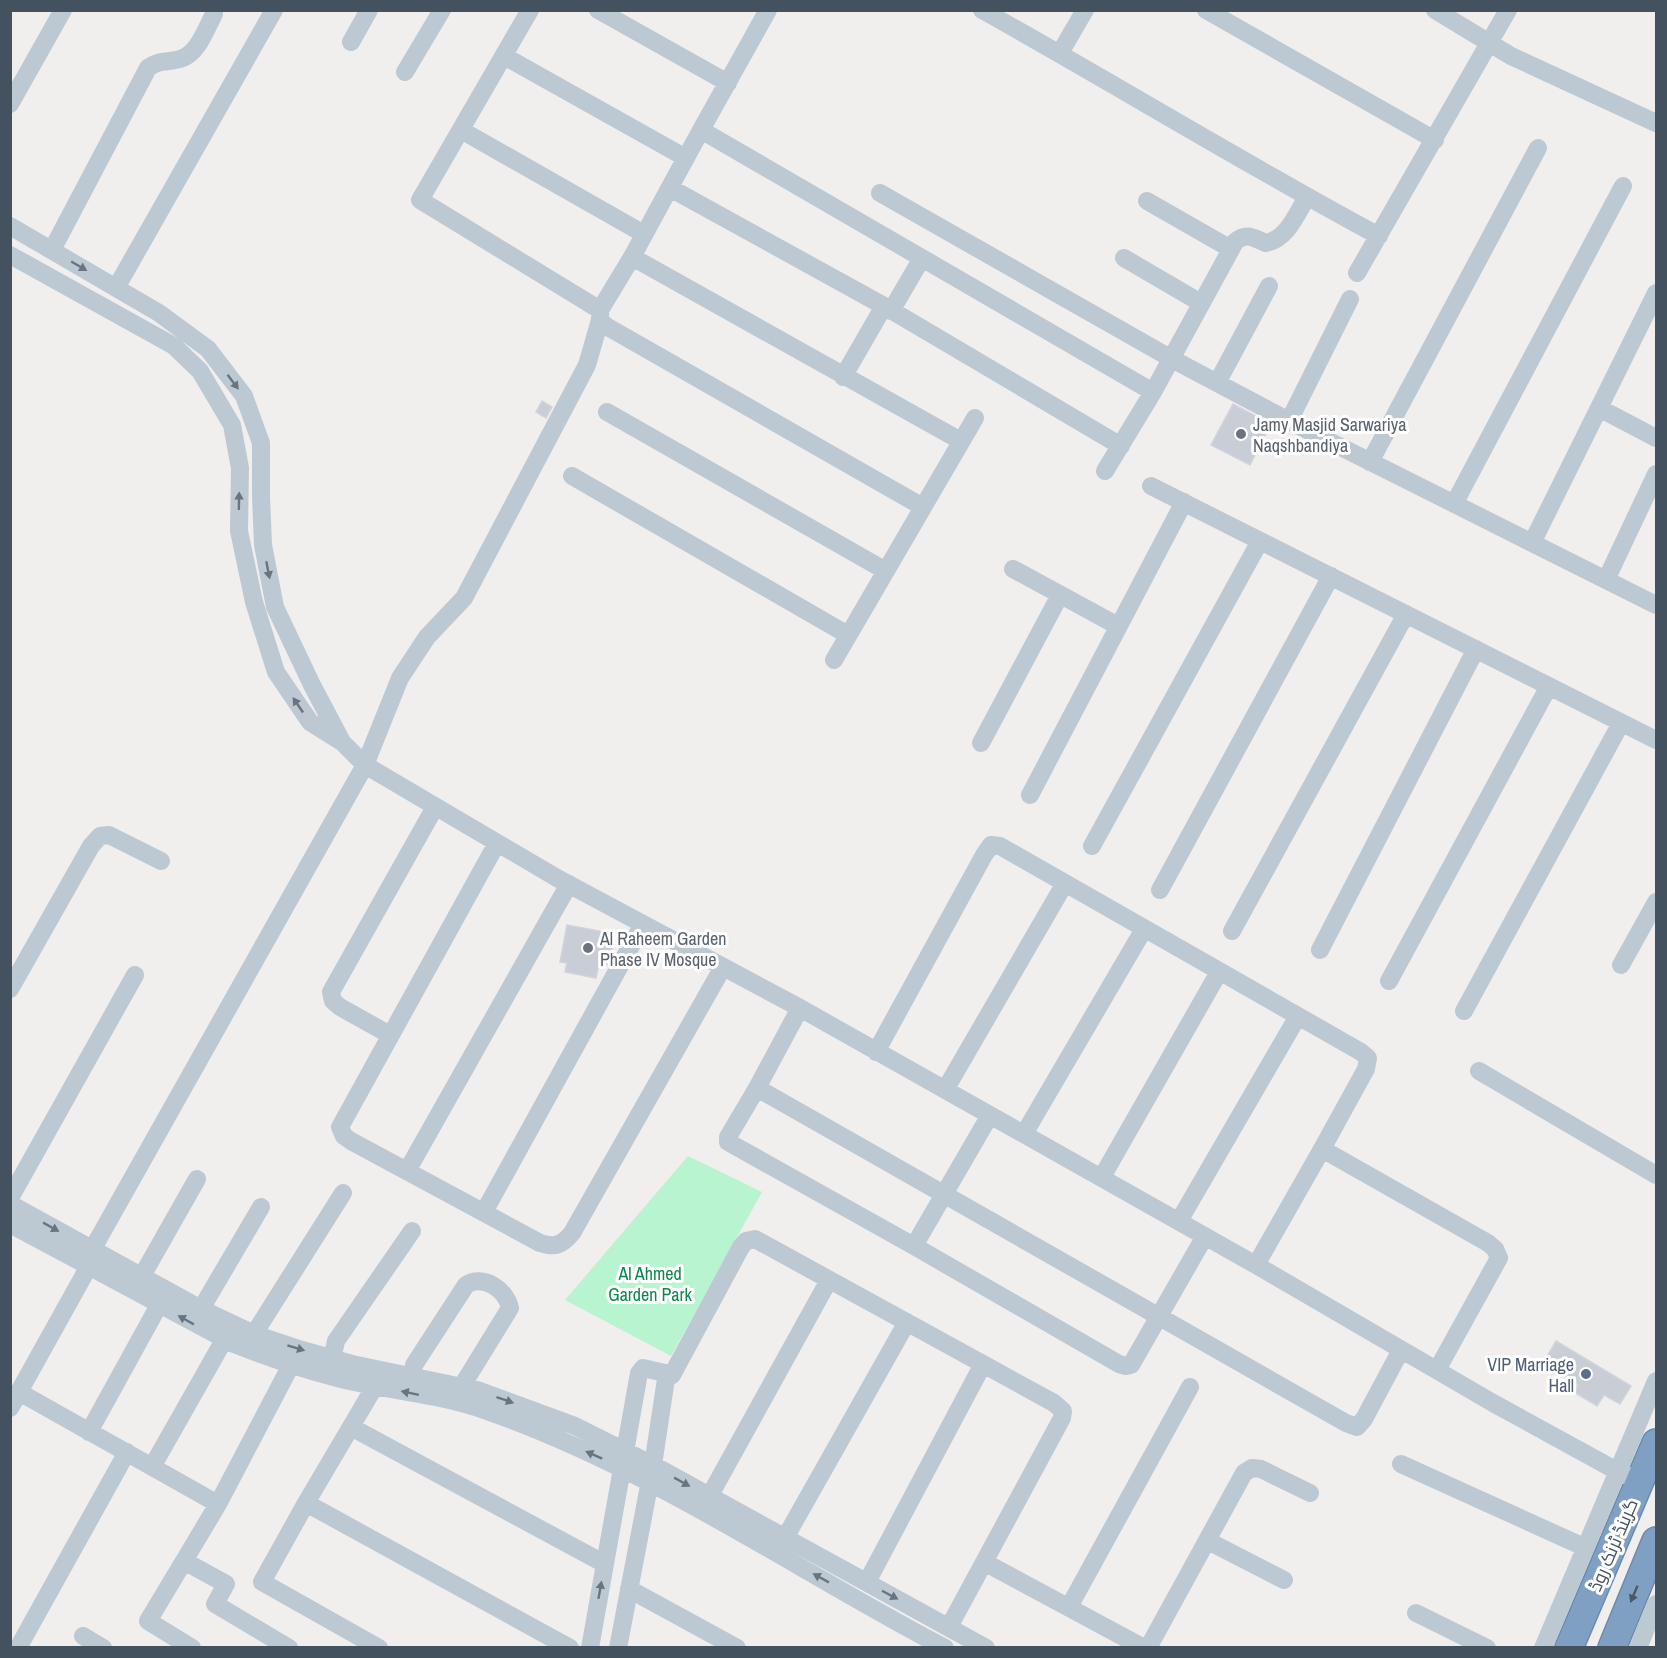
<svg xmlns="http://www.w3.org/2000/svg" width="1667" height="1658" font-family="'Archivo Narrow',Cairo,sans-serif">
<rect width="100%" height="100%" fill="#f1eeee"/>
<path fill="#b7f4cf" d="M688,1156l74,36 -91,164 -106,-56z"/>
<path fill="#c9cdd5" stroke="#d1d4db" stroke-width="1.5" d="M542,401l10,6 -6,11 -10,-6z
M1233,404l38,20 -21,41 -39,-20z
M567,925l48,9 -5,26 -3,5 -8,-1 -3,14 -31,-6 2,-9 -7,-1z
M1556,1341l75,45 -11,18 -16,-9 -7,11 -23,-14 4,-7 -35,-22z"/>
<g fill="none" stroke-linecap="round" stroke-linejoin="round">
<defs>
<path id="highway" d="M1569,1648l87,-205
M1612,1648l44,-107"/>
</defs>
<use href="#highway" stroke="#6b8bae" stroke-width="30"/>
<path stroke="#bdc9d2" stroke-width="18" d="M530,10l-110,190 180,110
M598,10l130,73
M982,10c133,74 263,154 397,226
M1206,10l229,130
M1435,10l76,46 145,67
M351,42l18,-32
M1060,53l25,-43
M504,56l182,102
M405,72l37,-62
M10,104l53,-94
M461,130l183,104
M701,130l452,262
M670,188l214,118 237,140
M880,193l292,166 117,62 367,184
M1147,201l84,48
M10,226l149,87 49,36 36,47 17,47v54l2,48 12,62 37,78 29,55
M52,250l96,-182c13,-9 19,-5 32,-9 18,-5 26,-30 34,-45v-4
M10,255l164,91 26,25 32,54 8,43 -1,63 15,71 22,70 34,50 32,20 23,23 192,113 243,130 456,257 237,138 124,68 23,10
M632,257l329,184
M1124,258l77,45
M1357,273l151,-263
M116,288l158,-278
M891,311l31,-53
M600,320l6,6 317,181
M843,377l41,-71
M1217,383l52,-97
M1599,408l57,30
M607,412l279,159
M1289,421l61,-122
M1370,462l168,-314
M1105,471l48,-79 82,-150c12,-10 18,-4 31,1 21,-4 30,-28 41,-46
M572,476l276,159
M1151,486l505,254
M1454,504l169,-318
M1532,543l124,-250
M1013,569l105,57
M1606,580l50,-106
M834,660l141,-242
M981,743l79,-148
M1030,795l154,-293
M497,843l-157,284 4,9 7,5 189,102c15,5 22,2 32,-10l151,-266
M1092,846l168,-305
M1160,890l171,-314
M1232,931l174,-317
M1320,950l156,-301
M1621,965l35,-63
M1389,981l160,-295
M10,989l81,-143 9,-10 9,-1 52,26
M800,1008l-43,80 589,335 11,4 7,-8 37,-69
M1464,1011l157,-288
M390,1035l-50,-28 -7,-6 -2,-9 104,-185
M876,1052l108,-197 7,-10 9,1 361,206 7,6 -2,11 -44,80
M1479,1071l177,104
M757,1088l-29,49v5l186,104 205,118 7,2 5,-1 74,-129
M945,1090l120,-207
M1024,1134l120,-205
M407,1171l162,-287
M1102,1177l117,-205
M10,1198l125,-223
M10,1204l191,105 53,25 48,16 50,14 125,26 98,36 78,39 333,183
M484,1212l159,-288
M1179,1221l119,-205
M10,1224l224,120c35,14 71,26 107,35 48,12 100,15 146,32 163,57 306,157 458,237
M914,1246l76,-131
M1256,1265l66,-116 166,94 7,6 4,9 -62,112
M142,1276l55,-97
M201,1309l60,-102
M254,1334l89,-141
M332,1359l4,-18 76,-110
M376,1376l-1,10 -69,117 -44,79 117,66
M413,1376l1,-11 52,-80c17,-11 40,4 44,23l-48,78 -3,12
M666,1379l6,-4 69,-128 5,-6 9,-2 299,164 9,8 -1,7 -113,209
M19,1392l199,112 73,-139
M10,1408l79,-142 3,-16 273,-485 35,-87 27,-41 37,-39 123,-233 13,-45v-10l32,-53 69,-127 67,-120
M351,1427l254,137
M89,1432l76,-138
M1401,1464l183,83
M152,1467l72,-127
M709,1497l120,-217
M306,1503l264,145
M218,1504l-34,57 42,23 -11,20 74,44
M785,1538l122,-216
M1208,1541l76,39
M184,1561l-36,60 44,27
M984,1562l160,86
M867,1582l116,-218
M629,1589l108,59
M1069,1607l121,-220
M1416,1613l71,35
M83,1636l20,12
M18,1648l109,-196
M590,1648l49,-275 4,-5 22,5 1,6 -13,86 -35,183
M1148,1648l96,-175 8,-5 9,1 49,24
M1543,1648l113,-267
M1638,1648l18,-44"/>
<use href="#highway" stroke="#80a0c3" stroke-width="27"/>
</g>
<defs><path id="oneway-solid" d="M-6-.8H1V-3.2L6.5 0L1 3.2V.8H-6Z" transform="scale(1.5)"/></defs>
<g fill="#687581">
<use href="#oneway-solid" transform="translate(79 266) rotate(30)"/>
<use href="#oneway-solid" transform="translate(233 382) rotate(53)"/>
<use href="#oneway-solid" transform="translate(239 501) rotate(-89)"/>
<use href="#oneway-solid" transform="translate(268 570) rotate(79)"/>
<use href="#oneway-solid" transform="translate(298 705) rotate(-124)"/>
<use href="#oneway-solid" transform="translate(51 1227) rotate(29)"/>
<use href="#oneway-solid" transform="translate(186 1320) rotate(-151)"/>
<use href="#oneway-solid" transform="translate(296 1348) rotate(17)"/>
<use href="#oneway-solid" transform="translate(410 1393) rotate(-168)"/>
<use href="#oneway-solid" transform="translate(505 1400) rotate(19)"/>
<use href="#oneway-solid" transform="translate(594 1455) rotate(-156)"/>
<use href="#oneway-solid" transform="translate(682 1482) rotate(29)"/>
<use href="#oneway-solid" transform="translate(821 1578) rotate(-151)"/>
<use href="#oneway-solid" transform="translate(600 1590) rotate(-80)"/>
<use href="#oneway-solid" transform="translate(890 1595) rotate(28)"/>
</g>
<use fill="#4a5968" href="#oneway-solid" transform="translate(1634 1594) rotate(113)"/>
<g fill="#6b7280" stroke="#fff" stroke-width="2">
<circle cx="1241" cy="434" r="6"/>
<circle cx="588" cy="948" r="6"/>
</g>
<circle fill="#5c6f8a" stroke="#fff" stroke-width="2" cx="1586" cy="1374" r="6"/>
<g text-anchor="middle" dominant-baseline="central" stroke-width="6" stroke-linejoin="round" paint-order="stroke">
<g font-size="18" fill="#5b616d" stroke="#fff" text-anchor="start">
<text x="1253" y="424">Jamy Masjid Sarwariya<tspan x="1253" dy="21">Naqshbandiya</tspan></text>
<text x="600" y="938">Al Raheem Garden<tspan x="600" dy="21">Phase IV Mosque</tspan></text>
</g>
<g font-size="18" fill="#0d874b" stroke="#fff">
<text x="650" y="1273">Al Ahmed<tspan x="650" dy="21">Garden Park</tspan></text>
</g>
<g font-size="18" fill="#4e5e75" stroke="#fff" text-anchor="end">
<text x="1574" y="1364">VIP Marriage<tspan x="1574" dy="21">Hall</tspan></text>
</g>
<g font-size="18" fill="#44515e" stroke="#fff">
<text transform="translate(1613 1545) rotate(-67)">گرینڈ ٹرنک روڈ</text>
</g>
</g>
<rect width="1667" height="1658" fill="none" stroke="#44515e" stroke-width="24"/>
</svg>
